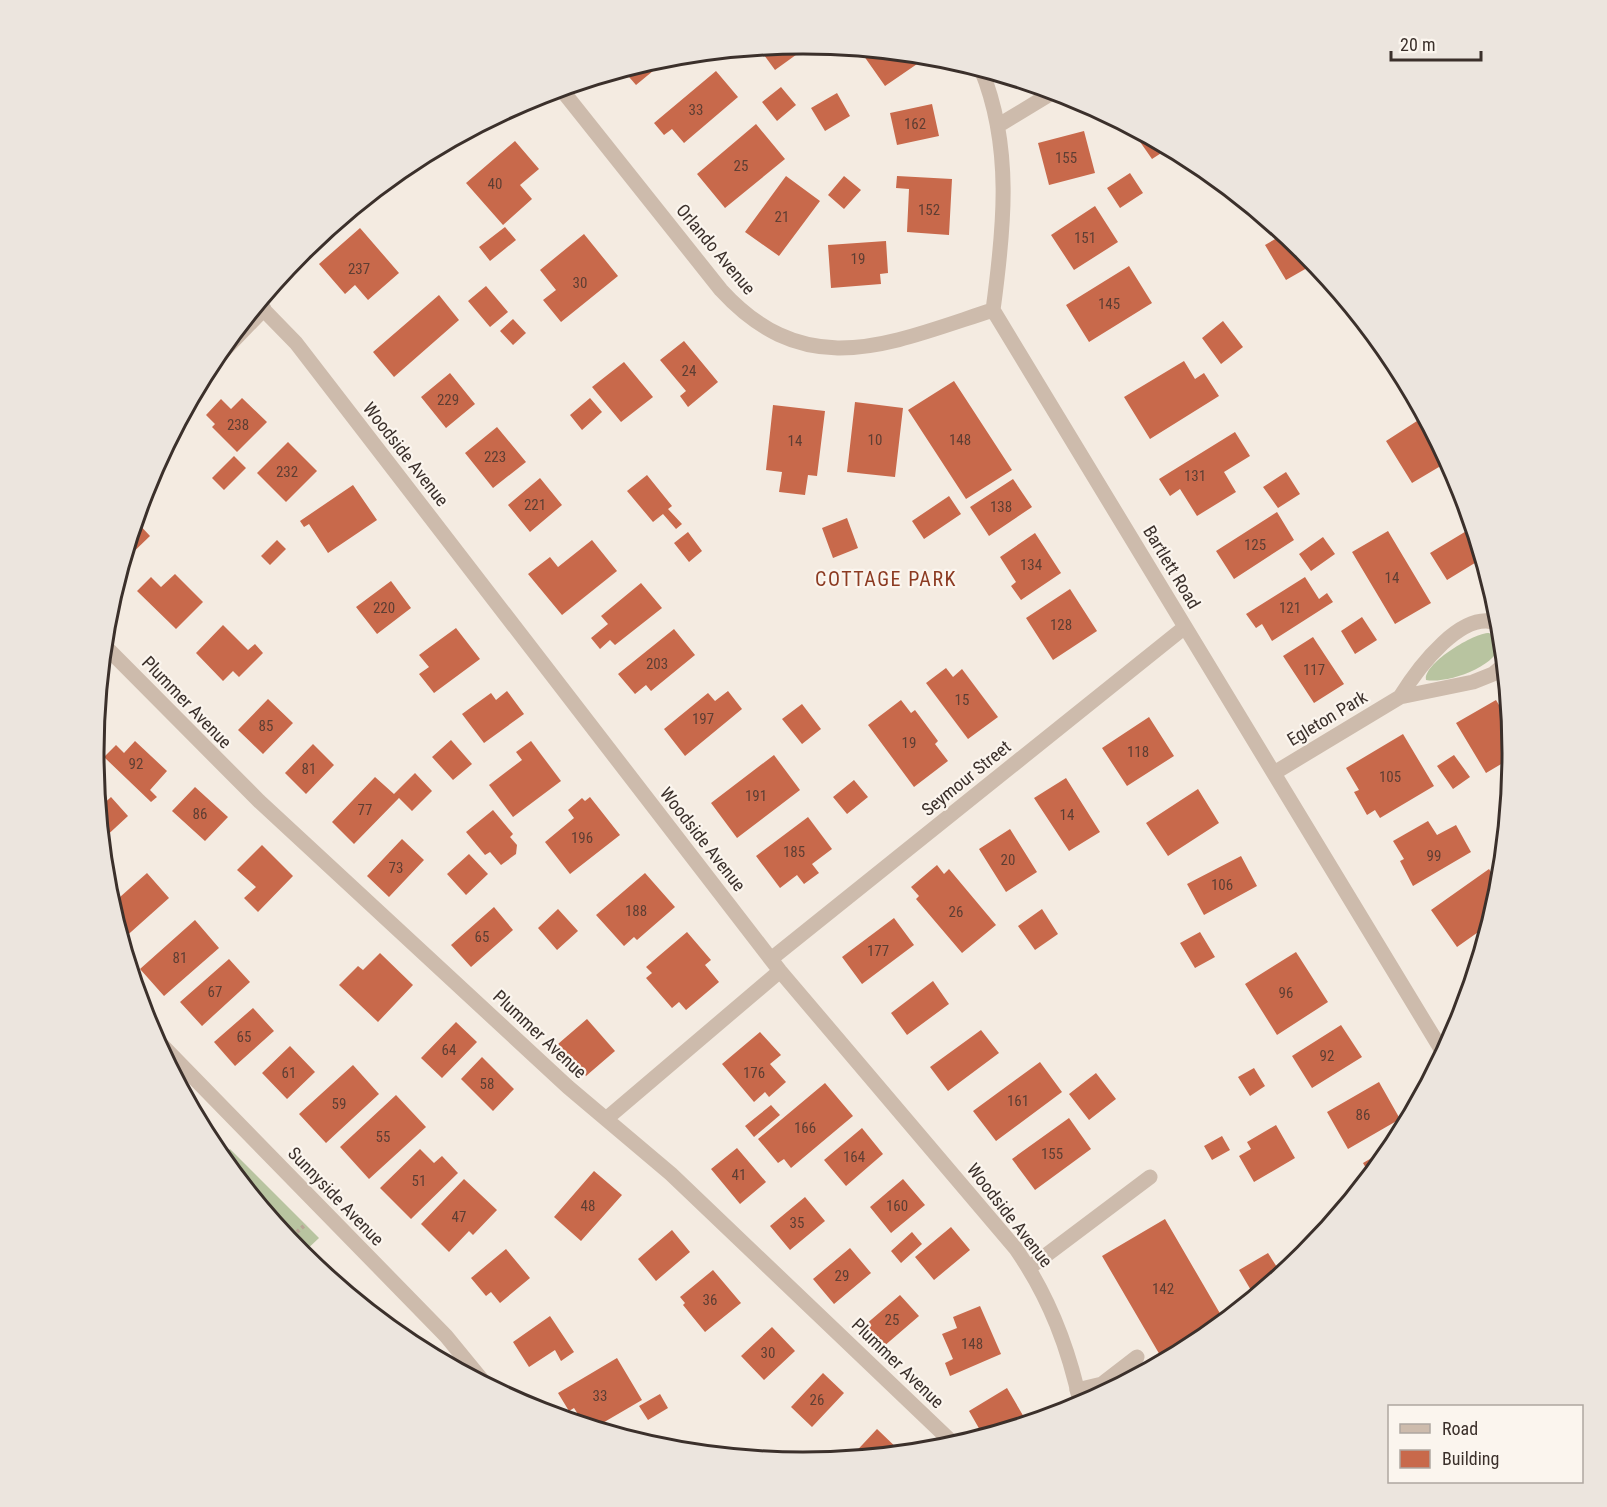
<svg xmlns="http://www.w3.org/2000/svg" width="1607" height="1507" font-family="'Roboto Condensed',sans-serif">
<rect width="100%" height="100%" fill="#f4ebe1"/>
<path fill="#b8c4a0" d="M1489,633l11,8c1,25 -53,43 -74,39 -3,-16 47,-47 63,-47z
M230,1149l89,89 -18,17 -80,-97z"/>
<path fill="#c8694b" d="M794,44l6,8 -25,18 -16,-22z
M859,49l55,5 6,8 -35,24z
M670,57l-34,28 -13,-15 42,-13z
M716,71l22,26 -54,46 -12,-14 -8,6 -10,-12z
M781,87l15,18 -19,16 -15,-19z
M837,93l13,23 -25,15 -14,-23z
M932,104l7,32 -42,9 -7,-32z
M756,124l29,35 -60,49 -28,-34z
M1129,126l9,5 31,17 -17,11z
M1084,131l11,42 -46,12 -11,-42z
M515,141l24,28 -19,16 12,14 -29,26 -37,-42z
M1130,173l13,20 -23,15 -13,-20z
M786,176l34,25 -41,55 -34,-24z
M844,176l17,14 -17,19 -16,-14z
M897,176l55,3 -3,56 -42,-3 2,-43 -13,-1z
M1095,206l23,36 -44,28 -23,-35z
M505,227l11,13 -26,21 -11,-14z
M360,228l39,45 -31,27 -13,-15 -10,9 -26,-30z
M584,234l34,42 -57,46 -18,-22 13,-10 -16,-20z
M1284,234l22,18 8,12 -28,16 -21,-35z
M886,241l2,32 -8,1 1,10 -50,4 -3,-43z
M1129,266l23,37 -63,39 -23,-37z
M486,286l22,26 -18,15 -22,-26z
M439,295l20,25 -65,57 -21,-25z
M513,319l13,14 -13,12 -13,-14z
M1223,321l20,26 -22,17 -19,-26z
M684,341l34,41 -30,25 -8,-11 6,-5 -26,-31z
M1184,361l11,18 9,-6 15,23 -69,43 -26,-42z
M624,362l29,35 -32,25 -29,-35z
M450,373l25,31 -29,24 -25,-31z
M954,381l58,89 -46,29 -58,-89z
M242,398l25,24 -30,30 -25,-25 3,-3 -9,-9 15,-16 10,10z
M590,398l12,14 -20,18 -12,-15z
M855,402l48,6 -8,69 -48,-5z
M773,405l52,6 -8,65 -9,-1 -3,20 -26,-3 3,-20 -16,-2z
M1417,421l27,43 -32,19 -26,-42z
M497,427l29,35 -33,26 -28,-35z
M1235,432l15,24 -26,16 12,20 -39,24 -17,-27 -10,7 -11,-17z
M288,442l29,29 -31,31 -29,-29z
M234,456l12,12 -22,22 -12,-12z
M1286,472l14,22 -22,14 -15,-21z
M647,475l25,31 -4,3 14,15 -6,5 -13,-15 -10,8 -26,-31z
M540,478l22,27 -32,27 -22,-27z
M1013,479l19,28 -43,29 -19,-29z
M353,485l24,35 -49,33 -19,-29 -5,3 -4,-6z
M949,496l12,18 -37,25 -12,-18z
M1277,512l17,28 -60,39 -18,-28z
M847,518l11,30 -25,10 -11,-30z
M136,521l14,15 -27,26 5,-16z
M1473,527l10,31 -36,22 -17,-27z
M1388,531l43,72 -36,21 -43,-72z
M688,532l14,19 -13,11 -15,-19z
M1035,533l26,40 -40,27 -10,-14 5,-4 -16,-25z
M1323,537l12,17 -24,17 -12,-17z
M277,540l9,9 -16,16 -9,-9z
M592,540l25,31 -55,44 -34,-41 22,-17 8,10z
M175,574l28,28 -27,27 -39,-38 14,-14 10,10z
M1305,577l14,22 8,-6 6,9 -61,39 -10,-17 -6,4 -10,-14z
M391,581l20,27 -34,26 -21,-27z
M641,583l21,25 -47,37 -5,-5 -10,9 -9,-11 17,-14 -7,-8z
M1070,589l27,42 -44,29 -27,-42z
M1362,617l15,23 -22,14 -14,-23z
M223,625l25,25 7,-6 8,9 -24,24 -6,-6 -10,10 -27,-28z
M456,628l24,31 -46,34 -15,-19 10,-7 -10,-12z
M674,629l21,26 -44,36 -5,-6 -11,9 -17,-20z
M1313,637l31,47 -30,19 -31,-47z
M946,668l7,9 9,-8 36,48 -30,22 -42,-56z
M507,691l17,23 -40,29 -22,-29 29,-21 5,7z
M728,691l14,18 -57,47 -21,-27 44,-36 7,8z
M268,699l25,24 -30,31 -25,-24z
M901,700l10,13 4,-3 23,31 -3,3 13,17 -34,26 -46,-62z
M1496,700l15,25 2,32 -27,16 -30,-50z
M802,704l19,25 -19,15 -20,-25z
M98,705l8,8 -9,10v-3z
M1149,717l25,39 -47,30 -25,-38z
M1403,734l31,52 -54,32 -5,-8 -8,5 -13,-23 5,-2 -13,-22z
M451,740l21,24 -19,16 -21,-23z
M135,741l32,30 -17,19 7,7 -6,5 -47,-45 12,-12 8,8z
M531,741l30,40 -48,36 -24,-32 33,-25 -6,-8z
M313,744l21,21 -28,29 -21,-21z
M774,755l26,35 -63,48 -26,-35z
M1454,755l16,22 -17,12 -16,-23z
M415,773l17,18 -20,20 -13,-13 -45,46 -22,-22 43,-45 19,17z
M1066,778l34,54 -31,19 -35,-53z
M854,780l14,17 -21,17 -14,-17z
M195,787l33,30 -23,24 -33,-30z
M1198,789l21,34 -51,33 -22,-33z
M111,797l17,19 -26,24 -3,-32z
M590,797l30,38 -50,39 -25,-32 29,-24 -6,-8 14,-12 3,3z
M1508,808l-1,10v4l-7,-9z
M493,810l20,24 -3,3 7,8 -1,9 -15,11 -11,-13 -5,3 -19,-23z
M808,817l24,32 -20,15 7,9 -15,11 -7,-9 -17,13 -24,-32z
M1428,821l9,14 19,-10 15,27 -58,34 -13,-25 4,-2 -11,-18z
M1010,829l27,43 -31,20 -27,-43z
M402,839l22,21 -35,37 -22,-21z
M262,845l31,31 -35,36 -14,-14 12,-11 -19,-17z
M469,854l19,20 -22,21 -19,-21z
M1241,856l16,30 -53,29 -17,-31z
M937,865l7,9 5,-5 47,56 -34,28 -46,-54 3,-3 -8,-9z
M1489,869l11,17 -9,37 -34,24 -26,-37z
M147,873l22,25 -47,42 -11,-35z
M645,873l30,34 -38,33 -3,-3 -10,9 -28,-31z
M494,907l19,23 -42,37 -20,-22z
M558,909l20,22 -21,19 -19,-22z
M1042,909l16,25 -23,16 -17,-24z
M894,918l20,27 -52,39 -20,-27z
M195,920l24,28 -55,48 -24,-27z
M687,932l24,28 -6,5 14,17 -33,28 -7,-8 -7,6 -26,-30 6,-5 -6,-6z
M1200,932l15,25 -20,11 -15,-25z
M1296,952l32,50 -51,33 -32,-51z
M380,953l33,32 -35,37 -39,-37 19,-19 5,4z
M229,959l21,23 -48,44 -22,-24z
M933,981l16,23 -42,31 -16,-22z
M253,1008l21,23 -39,35 -21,-24z
M587,1019l28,32 -29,25 -28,-32z
M456,1022l21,20 -35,36 -21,-20z
M1341,1025l21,32 -50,31 -20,-32z
M981,1030l18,23 -51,38 -18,-24z
M760,1032l21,23 -11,9 16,18 -17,15 -4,-5 -11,10 -32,-38z
M290,1046l25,26 -28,27 -25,-26z
M482,1057l32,32 -21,22 -32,-32z
M1040,1062l22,30 -66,49 -23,-30z
M353,1065l26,29 -53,49 -27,-29z
M1254,1068l11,18 -15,10 -12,-19z
M1096,1073l20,26 -27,21 -20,-26z
M1379,1082l21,37 -52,30 -21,-37z
M825,1083l28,33 -62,52 -7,-9 -6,4 -20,-24z
M396,1095l30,32 -57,52 -29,-32z
M771,1105l9,10 -26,22 -9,-11z
M1069,1118l22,31 -56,41 -23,-31z
M1276,1125l19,33 -41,24 -15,-26 12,-7 -4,-7z
M862,1128l21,26 -37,32 -22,-26z
M1222,1136l8,14 -18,10 -8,-14z
M737,1148l29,34 -26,22 -29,-35z
M1389,1148l2,3 -32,39 -4,-6 15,-9 -7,-12z
M420,1149l14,14 8,-7 16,17 -47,46 -31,-31z
M594,1171l28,24 -41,46 -27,-24z
M464,1179l33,31 -24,25 -4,-4 -20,21 -28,-28z
M903,1179l22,26 -34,28 -21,-26z
M805,1197l20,24 -35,29 -20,-24z
M1165,1219l60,103 -27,22 -34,18 -62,-106z
M951,1227l19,23 -36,30 -19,-23z
M672,1230l18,22 -34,29 -18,-22z
M912,1232l10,12 -21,19 -10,-12z
M850,1248l21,25 -37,31 -21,-25z
M506,1249l24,29 -30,25 -9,-11 -5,4 -15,-18z
M1268,1253l14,22 -27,22 -16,-27z
M320,1259l17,18 -4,4 -20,-16z
M713,1270l28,33 -36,29 -22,-27 2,-2 -5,-6z
M900,1295l19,21 -36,31 -18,-22z
M980,1306l21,48 -51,22 -5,-13 8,-4 -11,-25 15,-6 -4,-11z
M550,1316l24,36 -13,9 -6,-11 -26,17 -16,-25z
M772,1327l23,24 -31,29 -23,-24z
M617,1358l25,42 -48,28 -9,-3 -11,-17 -5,3 -11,-18z
M823,1373l21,20 -32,34 -21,-20z
M1007,1388l21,36 -44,13 -15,-26z
M660,1394l8,14 -20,12 -9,-14z
M877,1429l26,25 -54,5z"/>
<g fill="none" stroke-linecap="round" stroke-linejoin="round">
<path stroke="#b9a596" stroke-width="4" stroke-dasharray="3 3" stroke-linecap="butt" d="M288,1240l18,-16"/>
<path stroke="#cdbbac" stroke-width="15" d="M1029,1268l121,-91
M1077,1390l25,-6 35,-27"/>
<path stroke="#cdbbac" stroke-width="15" d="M981,69c32,78 23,160 12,241l451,744
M561,89l160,201c86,94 169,53 272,20
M999,125l56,-34
M258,304l38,39 484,628 236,278c34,49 53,100 65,157
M210,365l54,-56
M104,645l155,156 309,286 103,87 285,272
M1400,697c16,-26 64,-93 101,-72
M1274,773l126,-76 73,-15 20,-8 12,-10
M771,959l414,-332
M154,1037l292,299 41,50
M606,1119l174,-148"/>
</g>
<g text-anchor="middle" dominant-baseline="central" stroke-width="4.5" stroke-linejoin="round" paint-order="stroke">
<g font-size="15" fill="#5e3e33">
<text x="696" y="110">33</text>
<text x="915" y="124">162</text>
<text x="1066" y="158">155</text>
<text x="741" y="166">25</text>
<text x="495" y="184">40</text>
<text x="929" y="210">152</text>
<text x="782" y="217">21</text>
<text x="1085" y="238">151</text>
<text x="858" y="259">19</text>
<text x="359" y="269">237</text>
<text x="580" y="283">30</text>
<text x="1109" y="304">145</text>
<text x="689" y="371">24</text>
<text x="448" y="400">229</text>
<text x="238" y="425">238</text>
<text x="875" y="440">10</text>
<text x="960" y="440">148</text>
<text x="795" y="441">14</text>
<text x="495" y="457">223</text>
<text x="287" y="472">232</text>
<text x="1195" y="476">131</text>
<text x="535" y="505">221</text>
<text x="1001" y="507">138</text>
<text x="1255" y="545">125</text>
<text x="1031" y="565">134</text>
<text x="1392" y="578">14</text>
<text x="384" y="608">220</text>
<text x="1290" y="608">121</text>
<text x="1061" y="625">128</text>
<text x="657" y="664">203</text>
<text x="1314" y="670">117</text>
<text x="962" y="700">15</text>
<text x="703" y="719">197</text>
<text x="266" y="726">85</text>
<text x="909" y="743">19</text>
<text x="1138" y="752">118</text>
<text x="136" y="764">92</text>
<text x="309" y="769">81</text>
<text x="1390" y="777">105</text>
<text x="756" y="796">191</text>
<text x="365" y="810">77</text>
<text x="200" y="814">86</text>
<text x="1067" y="815">14</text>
<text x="582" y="838">196</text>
<text x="794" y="852">185</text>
<text x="1434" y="856">99</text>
<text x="1008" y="860">20</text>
<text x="396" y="868">73</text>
<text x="1222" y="885">106</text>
<text x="636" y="911">188</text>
<text x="956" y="912">26</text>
<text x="482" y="937">65</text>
<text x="878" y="951">177</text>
<text x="180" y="958">81</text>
<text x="215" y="992">67</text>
<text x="1286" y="993">96</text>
<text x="244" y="1037">65</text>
<text x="449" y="1050">64</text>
<text x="1327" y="1056">92</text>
<text x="289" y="1073">61</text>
<text x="754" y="1073">176</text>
<text x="487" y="1084">58</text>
<text x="1018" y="1101">161</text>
<text x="339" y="1104">59</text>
<text x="1363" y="1115">86</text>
<text x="805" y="1128">166</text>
<text x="383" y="1137">55</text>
<text x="1052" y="1154">155</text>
<text x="854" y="1157">164</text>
<text x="739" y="1175">41</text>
<text x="419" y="1181">51</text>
<text x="588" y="1206">48</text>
<text x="897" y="1206">160</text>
<text x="459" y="1217">47</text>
<text x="797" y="1223">35</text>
<text x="842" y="1276">29</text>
<text x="1163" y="1289">142</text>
<text x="710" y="1300">36</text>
<text x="892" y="1320">25</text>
<text x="972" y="1344">148</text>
<text x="768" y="1353">30</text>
<text x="600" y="1396">33</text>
<text x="817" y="1400">26</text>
</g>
<g font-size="18" fill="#3b302b" stroke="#fbf5ee">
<text transform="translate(716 249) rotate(50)">Orlando Avenue</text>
<text transform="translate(406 454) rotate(52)">Woodside Avenue</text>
<text transform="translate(1172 567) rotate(59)">Bartlett Road</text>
<text transform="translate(187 702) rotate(46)">Plummer Avenue</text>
<text transform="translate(1327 718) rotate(-31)">Egleton Park</text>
<text transform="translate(966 778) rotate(-39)">Seymour Street</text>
<text transform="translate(703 839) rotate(52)">Woodside Avenue</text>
<text transform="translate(540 1034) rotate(43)">Plummer Avenue</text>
<text transform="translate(336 1196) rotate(46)">Sunnyside Avenue</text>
<text transform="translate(1010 1215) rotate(52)">Woodside Avenue</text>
<text transform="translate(898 1363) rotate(44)">Plummer Avenue</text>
</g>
<g font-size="20" letter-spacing="1.5" fill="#8c3b22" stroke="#fbf5ee">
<text x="886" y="579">COTTAGE PARK</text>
</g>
</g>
<path d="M0 0H1607V1507H0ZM104 753a699 699 0 1 1 1398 0a699 699 0 1 1-1398 0Z" fill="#ece5de" fill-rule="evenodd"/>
<path fill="none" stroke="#3b302b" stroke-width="3" d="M104 753a699 699 0 1 1 1398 0a699 699 0 1 1-1398 0Z"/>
<rect x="1388" y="1405" width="195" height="78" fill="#fbf5ee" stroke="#aea6a0" stroke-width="1.5"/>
<rect x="1400" y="1424" width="30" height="9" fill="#cdbbac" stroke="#aea6a0" stroke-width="1.5"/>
<text x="1442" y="1435" font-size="18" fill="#3b302b">Road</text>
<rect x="1400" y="1450" width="30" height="18" fill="#c8694b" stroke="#aea6a0" stroke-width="1.5"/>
<text x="1442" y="1465" font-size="18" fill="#3b302b">Building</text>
<path d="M1391 51v9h90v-9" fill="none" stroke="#3b302b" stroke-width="3"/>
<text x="1400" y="51" font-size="18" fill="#3b302b" stroke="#fbf5ee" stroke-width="4.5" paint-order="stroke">20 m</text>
</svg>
